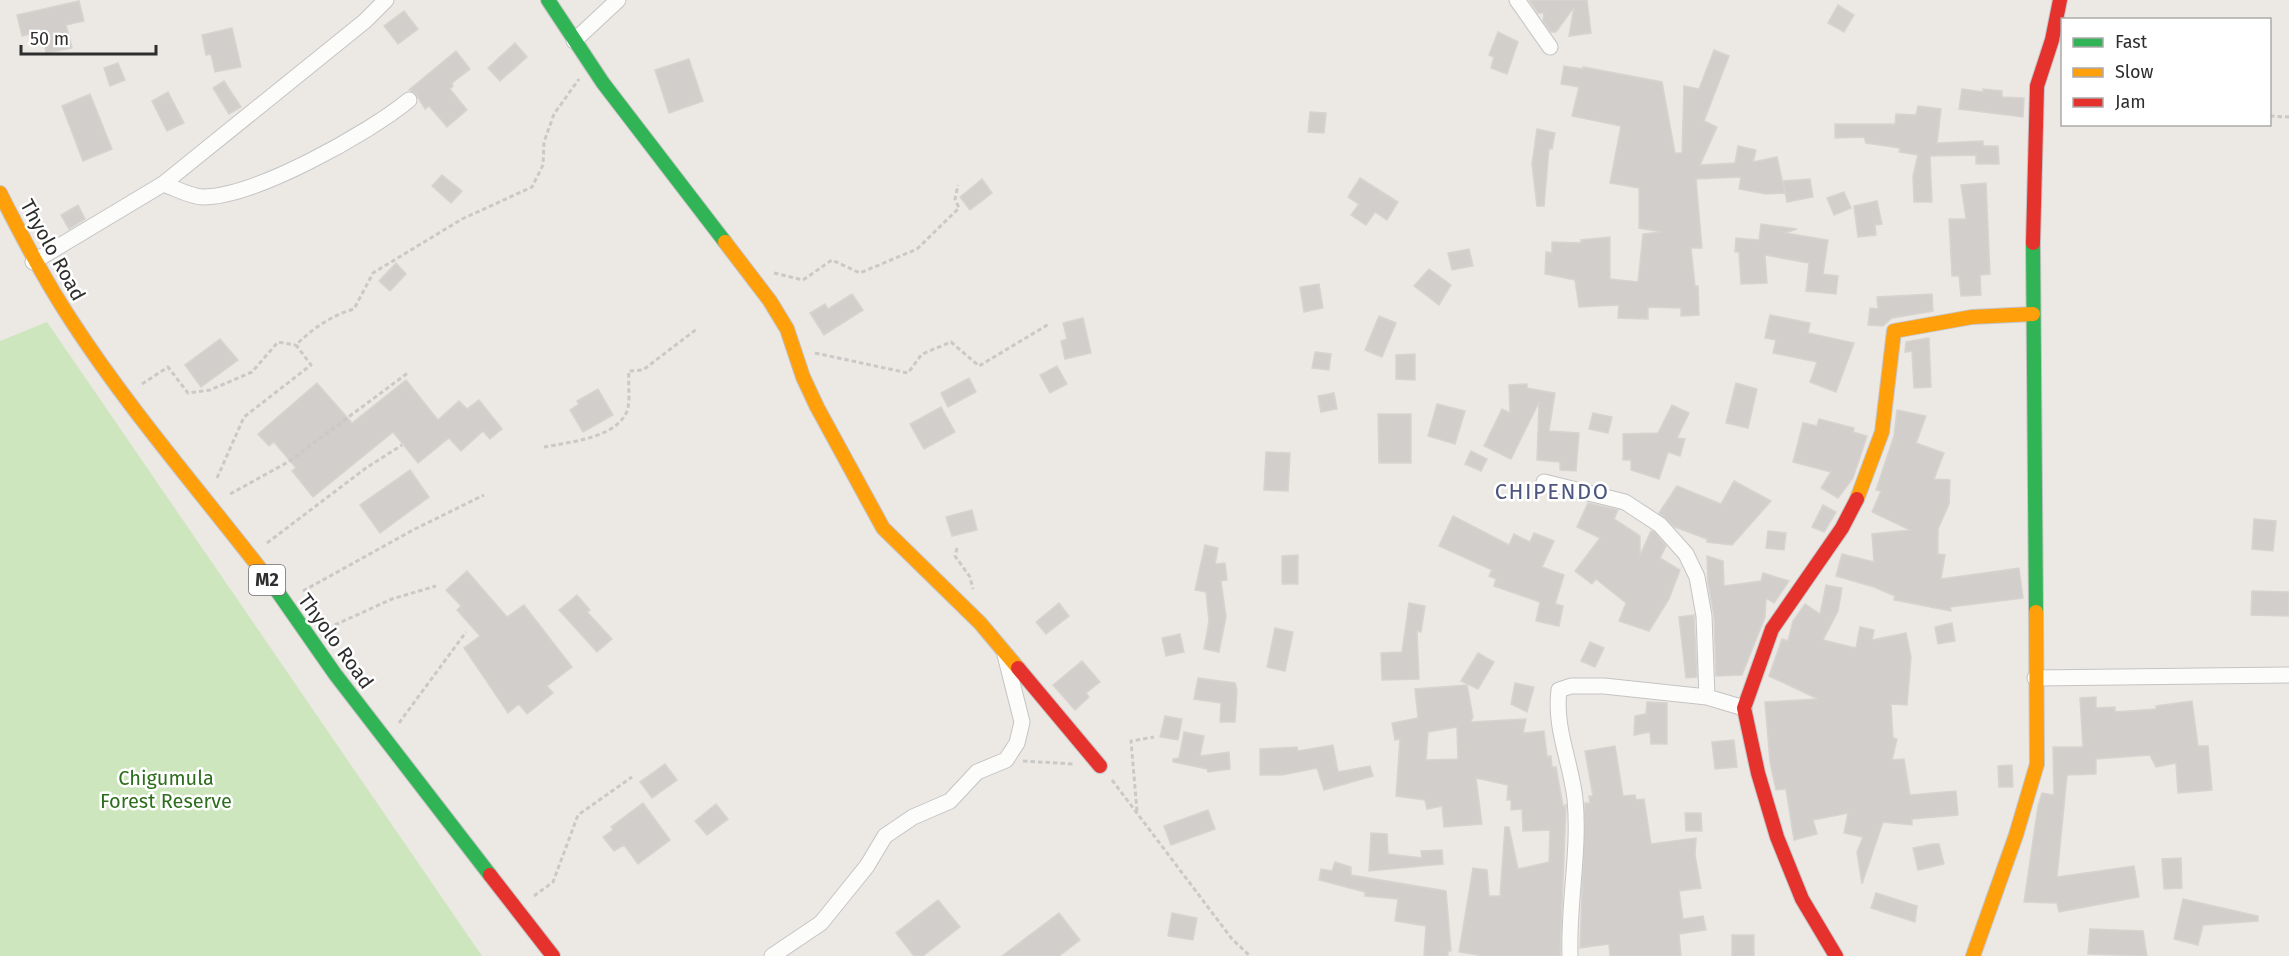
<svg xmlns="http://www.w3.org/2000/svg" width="2289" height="956" font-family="'Fira Sans',sans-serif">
<rect width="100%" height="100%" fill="#ece8e4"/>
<path fill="#cee6be" d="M47,322l435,634h-482v-615z"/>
<path fill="#d1cecb" stroke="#d7d4d0" stroke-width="1.5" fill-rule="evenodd" d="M1529,0h58l4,33 -22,3 5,-29 -18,25h-5l-8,-11 1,-8h-6z
M79,1l5,20 -18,4 6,23 -26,5 -4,-22 -20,5 -5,-21z
M1838,5l16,10 -10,17 -16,-9z
M404,11l14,18 -20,15 -14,-18z
M232,28l9,39 -26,5 -4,-18 -5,1 -4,-20z
M1498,32l20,10 -11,32 -16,-6 3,-11 -5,-2z
M515,43l12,14 -27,24 -12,-13z
M1714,50l15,6 -25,65 13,6 -17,38 35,-2 3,-17 18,4 -3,12 24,-5 8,36 -19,1 -27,-5 2,-12 -45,2 6,69h-11l4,38h3l1,29 -18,1v-8l-33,-1v12l-30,-1 1,-13 -40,2 -4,-27 -30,-6 1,-22 6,1v-11l29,1v-3l29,-3v42l28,3 5,-48 19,-2 -23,-4v-40l-29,-5 11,-57 -49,-10 7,-29 -18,-3 3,-18 19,3v-2l79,15 13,71h7l2,-67 15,3z
M456,51l14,18 -18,14 1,3 -3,3 17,21 -20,17 -18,-21 -4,3 -9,-15 -7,-4z
M689,59l14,42 -34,12 -14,-43z
M118,63l7,17 -15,6 -6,-18z
M224,81l17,26 -12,7 -16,-26z
M1962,89l21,3v-3l19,2v6l22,1 -1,19 -64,-8z
M168,92l16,31 -17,8 -15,-30z
M90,94l22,55 -29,12 -21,-55z
M1918,106l23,3 -4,34 46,-2v5h15l1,18h-23v-9l-46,1 2,46h-18l-1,-26 5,-21 -19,-3 1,-4 -34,-5 -2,-6 -29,1v-14h60l1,-10 20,1z
M1310,112l16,1 -2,20 -16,-1z
M1537,129l18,4 -3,16 -3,-1 -5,58h-7l-5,-42z
M442,175l20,16 -11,12 -19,-17z
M1360,178l38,24 -11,18 -12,-8 -9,13 -15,-10 8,-11 -11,-7z
M982,179l10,14 -22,17 -10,-13z
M1810,179l3,18 -26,5 -4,-21z
M1986,183l4,91 -10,1 1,20 -20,1 -2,-20h-7l-3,-57h17l-5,-34z
M1844,192l7,16 -17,7 -7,-17z
M1877,201l5,23 -7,1 1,10 -18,2 -4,-31z
M78,205l7,14 -16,10 -8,-14z
M1761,224l36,5 -12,4 43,7 -5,34 15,2 -2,18 -30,-3 3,-28 -44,-8 2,28 -26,1 -2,-32h-4l1,-14 23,2z
M1469,249l4,17 -21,4 -4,-17z
M396,263l10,11 -16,17 -11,-10z
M1429,269l22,16 -12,20 -25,-19z
M1319,284l4,24 -19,4 -4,-25z
M852,294l11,16 -39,25 -14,-22 15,-9 3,5z
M1932,294l1,17 -41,7 -9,8 -15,-1 2,-17 8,1 -1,-12z
M1770,315l40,8 -2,10 46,10 -18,49 -26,-10 7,-20 -44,-9 3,-13 -11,-2z
M1379,316l17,7 -14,34 -17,-7z
M1083,318l8,35 -26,6 -4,-18 6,-2 -4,-16z
M1929,338l2,49 -17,1 -2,-37 -7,1 1,-10z
M220,339l18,21 -37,27 -16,-22z
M1315,352l16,2 -2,16 -17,-2z
M1415,354v26l-19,-1v-24z
M1057,366l10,18 -17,9 -10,-18z
M969,378l7,14 -28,15 -7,-14z
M406,380l32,40 21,-19 8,8 12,-9 23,29 -12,10 -7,-8 -22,20 -12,-13 -31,25 -25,-31 -80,65 -21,-26 4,-3 -22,-26 -5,4 -11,-12 59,-51 35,40z
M1736,383l21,6 -9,39 -22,-5z
M1527,384v4l28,5 -6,38 30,2 -3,38 -16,-1v-8l-23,-2 2,-58 -28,57 -27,-13 18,-37 8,4 -1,-28z
M598,389l15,26 -30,17 -13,-22 9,-6 -2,-3z
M1334,393l3,16 -16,3 -3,-16z
M1437,404l28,7 -10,33 -27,-8z
M1672,405l17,8 -12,25 8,1 -5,17 -12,-4 -9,27 -28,-9v-10h-8v-26l35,-1z
M941,407l14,25 -31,17 -14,-25z
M1897,410l29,6 -10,27 28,10 -10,26 16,1 -1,24 -11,25v25l7,1 -4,24 78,-11 4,30 -73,9 1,4 -57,-11 1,-4 -21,-9 -38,-11 6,-22 32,8 -2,-28 38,-4 -38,-18 9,-21 -5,-1 18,-54z
M1593,413l19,4 -4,16 -19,-4z
M1378,414h33v49h-32z
M1819,419l35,9 -1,4 14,4 -14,42 -15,20 -17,-10 10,-16 -38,-10 10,-39 14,3z
M1471,451l16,8 -6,12 -16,-7z
M1266,452l24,1 -2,38 -24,-1z
M410,470l19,27 -49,36 -20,-28z
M1734,481l37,20 -39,44 -25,-3v-3l-32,-12 -16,-14 18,-27 44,18z
M1588,503l30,7 -4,9 26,17v19l11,-24 3,1 12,14 -6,12 20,12 -11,29 -20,32 -30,-10 7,-18 -30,-24 -4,5 -17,-13 25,-33 -23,-11z
M1823,505l13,7 -12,20 -12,-5z
M972,510l5,20 -25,6 -6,-19z
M1453,516l56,29 5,-11 16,8 4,-9 20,8 -12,26 22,8 -9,29 8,2 -4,20 -23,-5 4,-19 -46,-16 2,-7 -7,-3 3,-6 -53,-24z
M2254,519l22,2 -3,30 -21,-2z
M1768,531l18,2 -2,17 -18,-2z
M1205,545l13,3 -3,16 10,-1 2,17 -6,1 5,36 -7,35 -15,-3 5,-28 -3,-29 -11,-2z
M1298,555v29h-16v-28z
M1707,556l16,5 1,25 37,-5 2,-8 26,8 -15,22 -8,-5 -1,19 -23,58 -26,1 -2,-60 -6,-33z
M467,571l40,46 17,-12 48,62 -25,19 6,7 -26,21 -8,-10 -11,9 -44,-65 16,-12 -23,-26 4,-4 -15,-16z
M1826,585l16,3 -4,23 -15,29 33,8 4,-21 14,3 -2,10 34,-7 5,24 -4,48 -16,-1 2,34 4,1 -5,21 12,-1 6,36 46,-4 2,24 -46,4v6l-29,-3 -21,62 -5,-32 6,-15 -19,-4 4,-20 -35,7 4,14 -23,6 -8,-51 -10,1 -6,-28 -5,-60 53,-3 -49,-23 13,-37 6,2 5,-20 12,-17 15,10z
M2252,591l37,1v24l-38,-1z
M577,595l13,15 -3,2 25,27 -15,13 -38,-42z
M1059,603l10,13 -23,18 -10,-12z
M1409,603l16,3 -4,26 -4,-1 2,48 -37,1 -1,-27 21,-1z
M1694,615l3,62 -11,1 -7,-61z
M1952,623l3,18 -17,3 -3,-17z
M1275,628l18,4 -8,39 -18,-4z
M1180,634l4,18 -18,4 -4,-18z
M1590,642l14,6 -9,19 -14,-6z
M1478,653l16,9 -16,27 -17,-8z
M1082,661l18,21 -14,11 3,4 -14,13 -22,-25z
M1198,678l37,5 2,7 -2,32h-15l1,-19 -27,-4z
M1515,683l19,4 -7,25 -16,-8z
M1467,685l6,32 -3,5 56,-3 -3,14 21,-2 3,25h4l1,11h4l7,39 3,-1 -6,151h-76l-25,-4 14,-84 14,2 2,26h11l5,-69h4l9,42 31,-7 1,-32 -27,1 -1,-22 -11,1v-10h-4l1,-15 -32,-7 6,46 -38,3 -2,-21 -15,3 -2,-9 -29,-4 4,-57 -5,1 -3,-17 26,-5 -3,-29zM1457,727l1,32 -32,1 2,-28z
M2096,697v11l19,-1v5l41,-3v-3l36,-5 6,45h10l4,44 -34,3 -2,-30 -20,4 -6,-12 -54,4v15l-29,1 -10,102 77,-11 5,31 -80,15 -2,-9 -33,-1 14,-96 4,-13 12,2 -1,-48h30l-3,-49z
M1647,702l20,1v41h-16l-1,-12 -16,3 1,-19 11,-2z
M1165,716l17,3 -4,21 -18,-3z
M1184,732l20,4 -4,20 29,-4 1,17 -22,3 -1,-3 -34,-7v-3l6,-1z
M1734,740l3,27 -22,2 -3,-27z
M1333,745l5,27 32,-6 3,10 -49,14 -7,-22 -35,7h-22v-26l37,-2 1,4z
M1615,746l8,50 12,-1 1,5 8,-1 7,45 45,-6 -1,17 6,33 -22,3 4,28 20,-3 3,14 -27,4 2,22h-71l-1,-12 -29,4 5,-145h5l-1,-7h4l-8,-45z
M665,764l12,16 -25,18 -12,-16z
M2012,765l1,22h-14l-1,-21z
M643,803l27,37 -32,24 -14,-19 -10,6 -11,-14 10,-7 -2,-3z
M716,804l12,15 -21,16 -12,-14z
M1208,810l7,19 -44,16 -7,-19z
M1685,813h16l1,18h-16z
M1371,833l16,1 1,20 34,4 -1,-7 21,-1 1,14 -74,7z
M1933,844h6l5,20 -26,6 -5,-22z
M2181,858l1,30 -18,1 -2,-30z
M1335,862l16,5v8l95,16 5,60h-3v5h-24l2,-30 -31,-5 3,-22 -33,-3v-4l-46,-12 2,-11 11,2z
M1876,893l41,13 -2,16 -44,-14z
M2183,899l75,17v5l-55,4 -5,20 -24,-6z
M938,900l22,27 -37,29h-9l-18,-23z
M1059,913l21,27 -21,16h-57z
M1172,913l25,5 -4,22 -25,-4z
M2090,929l53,2 4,25 -59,-2z
M1732,935h22v21h-22z"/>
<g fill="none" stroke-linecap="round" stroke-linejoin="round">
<defs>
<path id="street" d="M1517,0l33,47
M574,41l44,-41
M163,184c12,4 28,13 40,13 52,0 166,-64 206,-97
M33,262l130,-78 202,-163 21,-21
M1544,482l81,20 35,23 26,29 11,23 7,39 3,81
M2035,678l254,-3
M772,956l49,-33 46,-57 18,-30 28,-19 37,-16 27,-29 29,-12 11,-17 5,-21 -17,-67
M1570,956c-2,-52 10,-105 5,-157 -4,-37 -21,-71 -16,-109l12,-4h33l103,11 37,11"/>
<path id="fast" d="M548,0l55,83 122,159
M2033,243l3,369
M275,588l60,86 155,201"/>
<path id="slow" d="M0,193c22,44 44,86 71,127 61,94 136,179 204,268
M725,242l45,59 17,28 16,48 14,30 66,121 97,95 38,45
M1857,499l25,-67 12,-101 78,-14 61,-3
M1973,956l43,-121 21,-71 -1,-152"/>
<path id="jam" d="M2033,243l4,-157 15,-46 8,-40
M1018,668l82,98
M490,875l63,81
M1836,956l-34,-57 -25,-62 -19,-64 -14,-65 28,-79 70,-101 15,-29"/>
</defs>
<use href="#street" stroke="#c5c4c5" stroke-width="17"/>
<use href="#fast" stroke="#c5c4c5" stroke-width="16"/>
<use href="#slow" stroke="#c5c4c5" stroke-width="16"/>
<use href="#jam" stroke="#c5c4c5" stroke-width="16"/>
<path stroke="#c9c9c8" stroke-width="3" stroke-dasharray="4.5 3" stroke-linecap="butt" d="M2270,116l19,1
M774,273l29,7 29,-20 28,13 57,-24 42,-41 -4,-9 3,-14
M815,353l93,20 14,-19 29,-12 28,24 70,-42
M142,384l26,-17 20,26 22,-3 42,-18 26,-30 17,3
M544,447c25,-5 76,-9 84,-39 2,-11 0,-26 1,-37l14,-1 55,-42
M217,478l27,-61 67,-52 -15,-20c16,-16 36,-30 58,-36l19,-36 89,-54 70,-32 11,-22 1,-23 10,-28 25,-35
M230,494l58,-32 121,-90
M267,543l99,-75 36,-23
M957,548l-2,8 15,21 3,12
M303,591l110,-61 71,-35
M328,628l64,-29 44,-13
M399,723l67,-91
M1023,761l50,3
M1112,780l120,159 18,17
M1137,811l-6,-70 23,-4
M534,896l19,-14 25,-67 54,-38"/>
<use href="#street" stroke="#fcfcfb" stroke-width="15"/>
<use href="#fast" stroke="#30b455" stroke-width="14"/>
<use href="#slow" stroke="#ff9f0a" stroke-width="14"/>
<use href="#jam" stroke="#e5322d" stroke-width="14"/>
</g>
<g text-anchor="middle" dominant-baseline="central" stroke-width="5" stroke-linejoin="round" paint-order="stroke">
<rect fill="#fff" stroke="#6d6d6d" stroke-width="1.5" x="249" y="565" width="36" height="30" rx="4.5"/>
<g font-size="18" font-weight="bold" fill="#2e2e2e">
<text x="267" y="580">M2</text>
</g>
<g font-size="20" fill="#2e2e2e" stroke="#fff">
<text transform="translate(53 250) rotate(61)">Thyolo Road</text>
<text transform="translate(336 641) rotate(54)">Thyolo Road</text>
</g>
<g font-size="20" fill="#2c6e1b" stroke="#fff">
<text x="166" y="778">Chigumula<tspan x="166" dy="23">Forest Reserve</tspan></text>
</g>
<g font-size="22" letter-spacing="1.5" fill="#4d5680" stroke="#fff">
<text x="1552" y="491">CHIPENDO</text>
</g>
</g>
<rect x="2061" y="18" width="210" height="108" fill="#ffffff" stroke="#ababab" stroke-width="1.5"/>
<rect x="2073" y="38" width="30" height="9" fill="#30b455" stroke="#ababab" stroke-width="1.5"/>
<text x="2115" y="48" font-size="18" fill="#2e2e2e">Fast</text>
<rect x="2073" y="68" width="30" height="9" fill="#ff9f0a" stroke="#ababab" stroke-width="1.5"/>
<text x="2115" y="78" font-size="18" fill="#2e2e2e">Slow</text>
<rect x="2073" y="98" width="30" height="9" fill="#e5322d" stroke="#ababab" stroke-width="1.5"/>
<text x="2115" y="108" font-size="18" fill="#2e2e2e">Jam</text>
<path d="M21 45v9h135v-9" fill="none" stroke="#2e2e2e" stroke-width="3"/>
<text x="30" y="45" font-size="18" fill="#2e2e2e" stroke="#ffffff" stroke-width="4.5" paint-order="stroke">50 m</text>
</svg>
